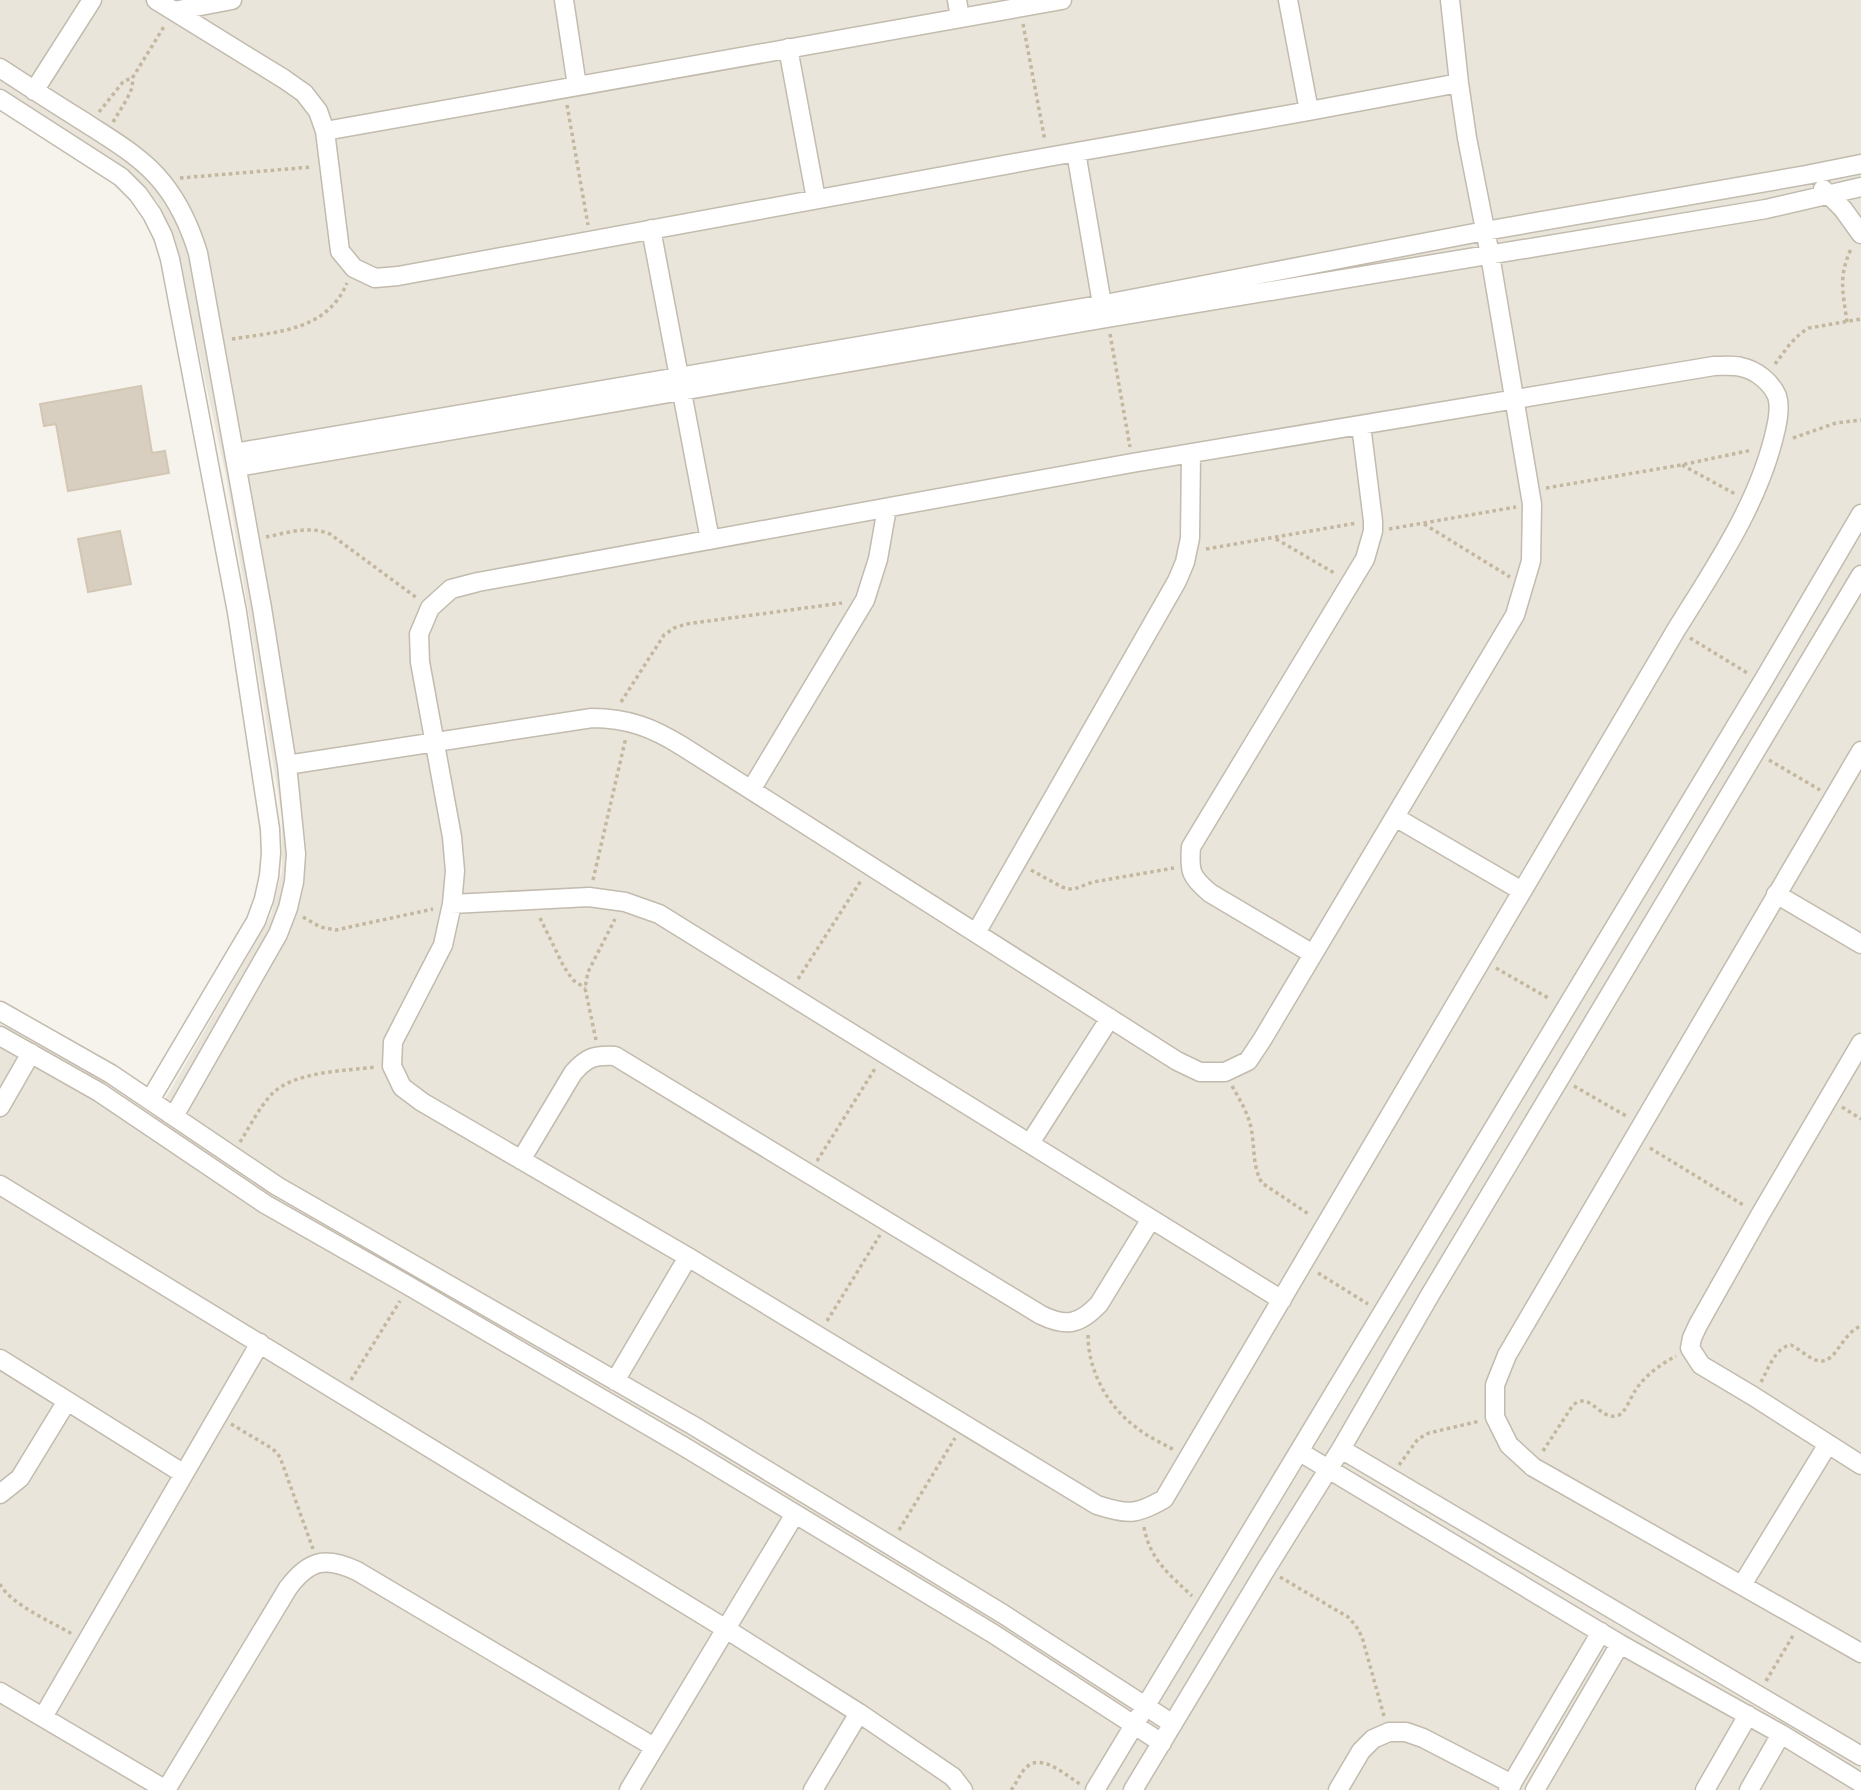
<svg xmlns="http://www.w3.org/2000/svg" width="1861" height="1790" font-family="'Titillium Web',sans-serif">
<rect width="100%" height="100%" fill="#f6f3ec"/>
<path fill="#eae5da" d="M0,0h1861v1790h-1861v-766l73,42 81,53 117,-204 11,-44v-54l-56,-341 -52,-239 -17,-36 -43,-39 -114,-74z"/>
<path fill="#d8cfc1" stroke="#d3c7b4" stroke-width="2" d="M141,386l11,67 13,-2 4,22 -101,18 -12,-67 -12,2 -4,-22z
M120,531l11,53 -43,8 -10,-53z"/>
<g fill="none" stroke-linecap="round" stroke-linejoin="round">
<defs>
<path id="street" d="M156,0l128,79 20,14 14,18 7,20 15,120 14,17 21,10 23,-2 650,-119 261,-46 150,-28
M564,0l13,86
M957,0l3,18
M1288,0l21,111
M174,11l58,-11
M788,48l28,151
M0,68c29,19 57,37 86,55 26,17 56,34 76,59 18,22 28,45 36,71l64,355 25,157 9,89 -2,28 -6,26 -10,26 -104,182
M34,91l58,-91
M0,99l121,78 17,17 14,20 11,22 7,23 67,353 33,217 1,24 -2,23 -5,23 -8,22 -106,179
M325,131l737,-131
M1076,152l26,152
M1823,189l20,20 18,25
M651,229l59,311
M1714,366c9,0 19,-1 27,1 15,3 30,15 36,29 3,9 1,23 -1,32 -16,74 -61,139 -100,202l-512,869c-28,16 -36,16 -67,6l-409,-248 -266,-155 -20,-15 -10,-21 1,-24 50,-97 9,-41 3,-33 -3,-34 -32,-175 -1,-28 11,-26 21,-19 27,-7 654,-119z
M234,453l871,-149 380,-73 321,-56 55,-11
M237,467l870,-149 659,-109 95,-22
M1861,751l-354,604 -12,30v32l14,28 24,22 328,186
M287,765l305,-47c36,0 61,10 90,28l495,315 23,11h25l23,-11 14,-21 253,-425 16,-54 1,-57 -42,-249 -23,-117 -8,-55 -9,-83
M751,790l114,-190 13,-41 9,-51
M1395,817l127,74
M1776,894l85,50
M452,904l137,-7 36,5 34,12 623,386
M976,933l201,-352 8,-19 5,-24 1,-84
M1313,954l-103,-61c-19,-16 -21,-21 -19,-46l174,-288 8,-28v-10l-12,-96
M0,1011l111,63 166,112 417,240 309,188 170,110
M0,1036l99,56 166,112 144,82 274,160 309,187 170,110
M1861,1043l-101,172 -62,110 -6,13 -2,10 11,17 52,31 108,69
M0,1107l31,-54
M1030,1143l80,-125
M521,1160l52,-87c14,-16 21,-18 42,-17l426,259c25,12 38,10 58,-11l52,-85
M0,1185l726,444 133,84 94,64 10,13
M0,1359l184,115
M615,1381l73,-124
M1341,1449l520,307
M1300,1452l320,192 161,90 80,49
M0,1494l20,-16 47,-77
M1742,1585l86,-141
M0,1692l166,98
M43,1717l217,-374
M166,1790l122,-202c21,-28 37,-32 69,-17l297,176
M629,1790l166,-276
M813,1790l46,-77
M1095,1790l668,-1109 98,-167
M1133,1790l133,-221 75,-120 89,-154 431,-720
M1338,1790l23,-39 12,-12 16,-7h17l17,6 89,46
M1508,1790l93,-158
M1535,1790l85,-146
M1705,1790l43,-75
M1749,1790l32,-56"/>
</defs>
<use href="#street" stroke="#c2bbae" stroke-width="21"/>
<path stroke="#c4b79f" stroke-width="3.5" stroke-dasharray="3.5 3.5" stroke-linecap="butt" d="M1023,24l22,117
M567,105l21,120
M99,112l24,-30 10,-5
M113,122l14,-23 5,-11 1,-11 32,-52
M180,178l132,-11
M1847,322c-4,-30 -9,-45 4,-73
M1110,334l20,113
M232,339c44,-7 95,-8 115,-56
M1775,364c10,-13 19,-28 34,-36l52,-9
M1793,438l43,-15 25,-3
M1682,465l55,30
M1546,488l135,-23 71,-15
M1424,524l86,53
M1389,529l127,-22
M266,537c21,-4 43,-12 64,-3l87,64
M1276,539l60,35
M1206,549l151,-26
M1690,638l59,36
M621,702l43,-67 10,-7 12,-4 156,-21
M1769,760l51,30
M1031,870l31,17 6,2h6l19,-7 81,-14
M593,880l33,-143
M303,917l17,10 16,3 97,-21
M540,918l24,49 9,13 12,8
M1496,968l54,31
M798,979l64,-100
M596,1040l-11,-52 3,-16 27,-53
M1232,1086c8,14 16,27 19,42 4,18 1,38 11,55l48,32
M1574,1086l54,31
M1842,1107l19,12
M240,1142c10,-16 19,-34 31,-47 22,-24 74,-24 105,-28
M1650,1148l95,58
M817,1161l59,-94
M1318,1273l50,31
M827,1321l53,-86
M1088,1335c0,36 20,72 49,93 11,9 25,15 37,22
M351,1380l49,-79
M1761,1382c7,-12 14,-35 30,-37 9,4 19,15 29,16 16,2 22,-28 41,-35
M231,1424l42,25 7,8 33,92
M1543,1451l30,-46c17,-14 26,14 43,11 9,-1 14,-18 19,-25 9,-15 26,-27 41,-35
M1399,1465l19,-26 11,-6 51,-12
M1144,1527c6,33 25,47 48,69
M899,1530l56,-92
M1280,1577l68,40 8,9 6,11 22,79
M0,1584c10,20 52,38 72,50
M1766,1681l28,-47
M1011,1790c6,-7 9,-18 17,-24 15,-12 39,10 52,18"/>
<use href="#street" stroke="#fff" stroke-width="18"/>
</g>
</svg>
